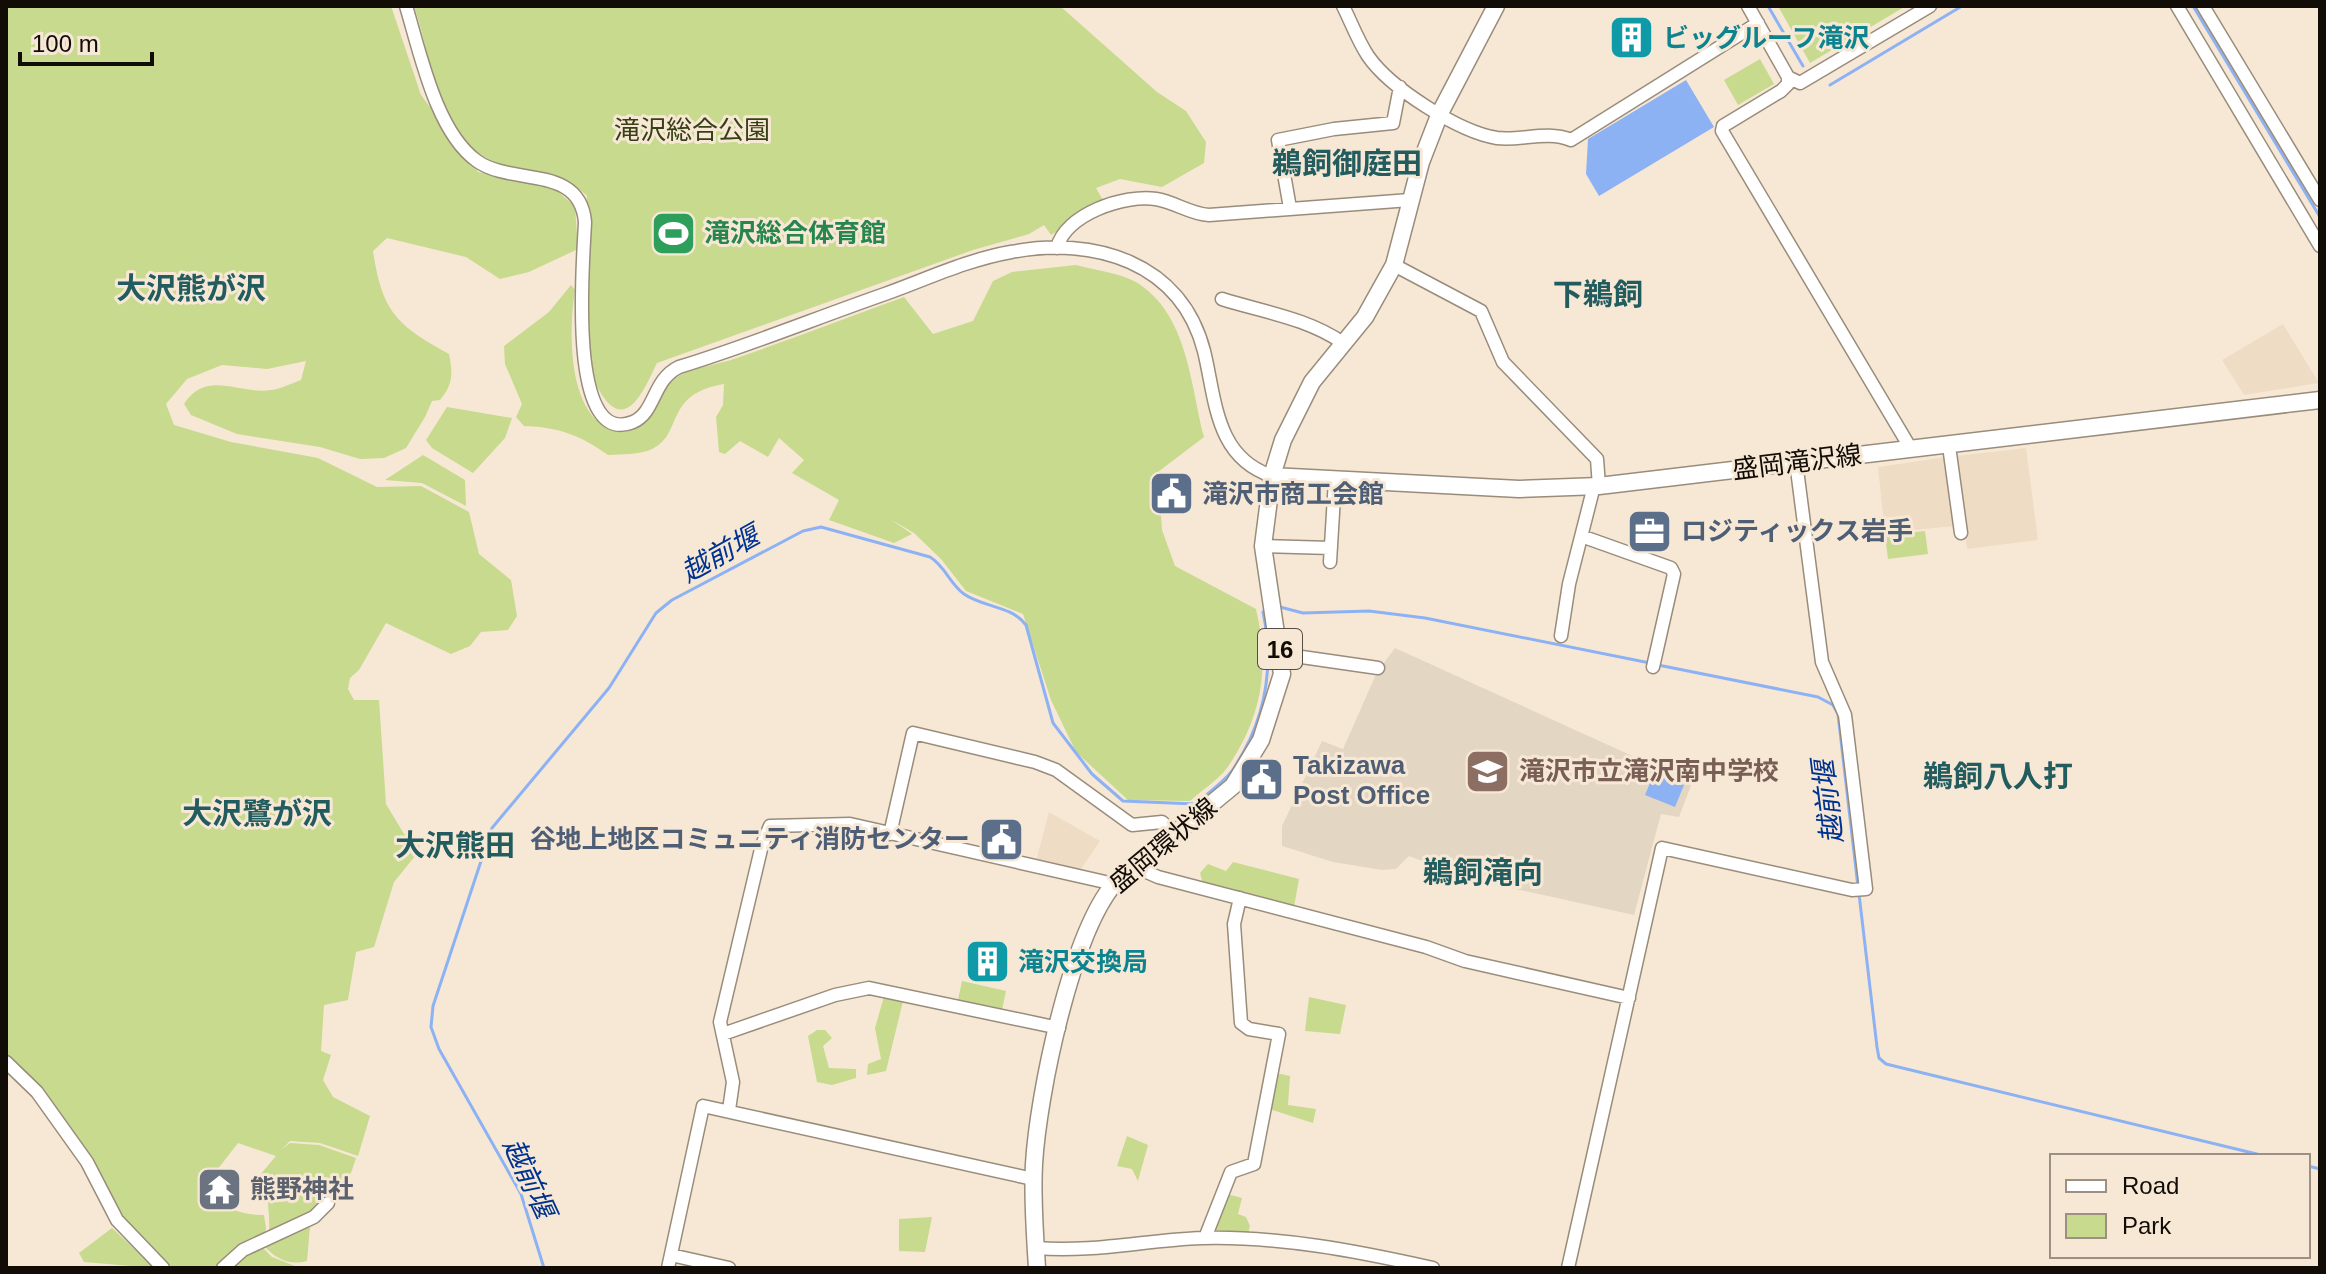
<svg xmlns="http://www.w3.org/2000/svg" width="2326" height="1274" font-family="Helvetica,'Noto Sans JP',sans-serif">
<rect width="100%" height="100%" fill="#f7e8d6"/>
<path fill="#efdcc4" d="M2283,324l36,59 -75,12 -22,-35z
M2026,448l12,92 -71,9 -11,-93z
M1946,457l9,69 -70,7 -7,-66z
M1049,812l51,29 -19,28 -45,-8z"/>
<path fill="#e3d7c3" d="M1395,648l297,135 -13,34 -18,-3 -27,101 -164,-36 -61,-23 -13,13 -14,1 -49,-8 -51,-16v-20l40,-85 21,8 34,-77z"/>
<path fill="#c7da8d" d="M6,6h385l30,89 57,77 74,15 23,19 3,43 -49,23 -29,7 -34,-22 -79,-19 -14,13c9,60 23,74 76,103 4,19 4,31 -9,46l-8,1 -7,16 -19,31 -22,10 -24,1 -40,-12 -83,-13 -46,-19 -7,-11c23,-35 55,-9 87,-14 10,-1 21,-7 30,-10l5,-19 -39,8 -45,-4 -35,14 -21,25 8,21 57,17 87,16 59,29 44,-1 48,26 10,42 32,26 6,36 -9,14 -27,2 -11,14 -19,8 -65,-31 -27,47 -9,8 -2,11 6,11h25l7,104 18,30 14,2 2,14 -26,32 -20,65 -18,5 -8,48 -24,5 -3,46 10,4 -8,25 10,17 37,19 -12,40 -38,-13 -30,-2 -9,9 9,-7 29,2 37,13 -5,15 -40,42 -4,46c-17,5 -31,-2 -43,-15 11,-15 1,-43 4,-64l-8,-7 16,-19 -38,-13 -35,45 4,10c19,10 35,17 57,17l2,13 -4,19 10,10 28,11 -128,-1 -51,-49 -115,-161z
M414,6h646l97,86 29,19 20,31 -2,21 -42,24 -42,-8 -24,9 8,14 -53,33 -7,-10 -15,9 -56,16 -316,113c-13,27 -32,73 -58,27 -6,-10 -15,-22 -16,-33 -5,-48 -4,-83 8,-129l-7,-15 3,-17c-17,-18 -43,-20 -67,-26 -90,-21 -81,-91 -106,-164z
M1778,6h128l-96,57z
M1760,59l14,25 -36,21 -14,-25z
M1076,265c18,5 44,8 60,17 52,32 54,101 68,155l-46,35 4,58 13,36 81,43c14,59 6,108 -29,159 -9,12 -26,23 -37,33l-62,-1 -52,-48 -25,-52 -28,-86 -57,-23 -25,-32 -27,-26 -24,-14 22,15 -18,9 -65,-23 10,-20 -47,-27 12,-13 -25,-22 -11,19 -28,-16 -15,13 -6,-2 -3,-35 7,-12 1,-21c-61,10 -40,50 -72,65 -12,6 -31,5 -44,6 -28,-20 -50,-28 -84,-29l-8,-9 6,-13 -17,-40 -1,-18 45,-34 22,-27 4,5c-6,36 -9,125 37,139 37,12 41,-31 61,-49 13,-11 41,-15 58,-20 58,-20 115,-42 173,-63l29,37 40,-13 20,-40 19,-9z
M447,407l65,11 -7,20 -32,35 -41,-25 -6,-8z
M423,455l42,25 1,26 -44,-23 -37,-3z
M1925,531l3,23 -40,5 -3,-24z
M1233,862l66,17 -5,28 -91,-23 -3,-11 8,-9 18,7z
M962,981l44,10 -4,19 -44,-10z
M885,993l19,4 -18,74 -19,4 1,-11 13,-5 -6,-31z
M1309,997l37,8 -6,29 -35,-3z
M817,1030h8l7,8 -9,8 6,22 27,1v9l-24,7 -15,-3 -9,-46z
M1276,1073l14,3 -2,29 28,4 -3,14 -44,-14z
M1127,1136l21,9 -10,36 -6,-12 -15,-3z
M1227,1194l15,4 -4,16 8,3 4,9 -2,8 -36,-1z
M932,1217l-7,35 -26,-1v-32z
M112,1228l43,40 -71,-6 -5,-9z"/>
<path fill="#8cb2f4" d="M1686,80l28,47 -115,69 -13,-22 2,-35z
M1654,773l30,12 -9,22 -30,-12z"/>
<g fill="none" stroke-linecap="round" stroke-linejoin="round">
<path stroke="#8cb2f4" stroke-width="3" d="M1768,6l35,60
M2193,6l127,211
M1830,85l132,-79
M1280,607l23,6 66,-2 56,7 225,45
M1658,665l160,32 15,8 5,9 20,173
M1859,894l18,153 2,11 7,6 379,92
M2308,1166l12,3
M544,1268l-23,-74 -82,-145 -8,-22 2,-21 59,-178 117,-140 47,-75 16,-13 131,-69 18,-4 109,30c15,9 20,27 34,37 20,14 47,11 62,31l27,98 39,51 31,27 72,3c12,-10 28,-21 37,-33 33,-49 43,-102 31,-159l4,-1"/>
<defs>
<path id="minor" d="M406,6c14,46 30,126 71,155 35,25 103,3 108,61 -1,31 -20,228 48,200 23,-10 19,-42 46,-55 69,-21 137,-49 206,-73 42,-15 81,-34 126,-42 83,-16 170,10 193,99 12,49 11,106 68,125
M1343,6c8,16 15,35 25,50 22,32 91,76 129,82 25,3 50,-8 74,2l187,-117
M1748,6l40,71 12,6 130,-77
M2177,6l143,240
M2203,6l117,194
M1788,77v7l-7,7 -58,35 -1,5 189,318
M1290,208l-12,-68 56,-11 59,-6 7,-36
M1057,248c8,-34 68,-54 99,-49 19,3 34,15 53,16l201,-15
M1394,265l87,46 22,51 94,97 2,27
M1222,299c41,13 85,19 121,44
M1949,446l12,87
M1584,537l87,31 3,6 -21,93
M1263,546l68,2
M1330,562l5,-82
M1561,636l8,-52 25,-98
M1281,654l97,14
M890,834l23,-101 122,29 21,8 76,55 30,-3 12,11
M1133,866l25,11 268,70 39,14 164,37
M723,1034l112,-39 34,-7 190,40
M6,1062l31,30 50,70 30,58 46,48
M729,1110l4,-28 -13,-60 42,-177 8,-19 80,-2 264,60
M1205,1238l26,-66 23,-8 25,-130 -30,-5 -8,-6 -7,-99 6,-26
M1036,1248c56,5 110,-8 166,-10 78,-2 155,13 231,30
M671,1255l58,13
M223,1268l20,-18 71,-33 14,-14
M668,1268l35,-162 330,73
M1568,1268l94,-420 190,42 14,-1 -21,-174 -23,-53 -26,-200"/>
<path id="major" d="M1272,476l247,13 80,-3 721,-86
M1037,1268c-2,-34 -5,-70 -3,-104 4,-69 37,-229 80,-280l119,-98 28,-46 21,-66 -19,-128 9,-70 11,-36 29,-58 53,-65 29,-52 27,-103 19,-49 56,-107"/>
</defs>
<use href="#minor" stroke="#998c7b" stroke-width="15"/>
<use href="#major" stroke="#998c7b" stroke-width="19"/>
<use href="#minor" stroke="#fff" stroke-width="12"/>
<use href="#major" stroke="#fff" stroke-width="16"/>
</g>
<defs>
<symbol id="building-square" viewBox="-11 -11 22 22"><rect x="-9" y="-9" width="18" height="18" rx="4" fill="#0f9aa8" stroke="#f7e8d6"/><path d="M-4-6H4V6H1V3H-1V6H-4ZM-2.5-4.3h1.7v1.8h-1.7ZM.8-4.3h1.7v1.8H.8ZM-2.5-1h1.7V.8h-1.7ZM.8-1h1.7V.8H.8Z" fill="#fff"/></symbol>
<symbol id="stadium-square" viewBox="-11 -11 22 22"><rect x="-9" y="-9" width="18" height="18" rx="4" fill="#2e9e5b" stroke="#f7e8d6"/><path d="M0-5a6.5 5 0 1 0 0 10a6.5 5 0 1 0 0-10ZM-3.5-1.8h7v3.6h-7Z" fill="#fff"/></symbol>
<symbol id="civic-square" viewBox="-11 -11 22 22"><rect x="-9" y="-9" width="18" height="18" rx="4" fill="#5c6f8a" stroke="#f7e8d6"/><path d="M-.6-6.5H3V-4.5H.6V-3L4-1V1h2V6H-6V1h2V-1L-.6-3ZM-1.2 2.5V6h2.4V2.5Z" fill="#fff"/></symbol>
<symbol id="office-square" viewBox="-11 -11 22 22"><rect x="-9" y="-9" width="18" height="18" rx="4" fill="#5c6f8a" stroke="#f7e8d6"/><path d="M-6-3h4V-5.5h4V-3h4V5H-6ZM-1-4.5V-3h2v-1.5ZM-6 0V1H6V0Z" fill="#fff"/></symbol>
<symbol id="school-square" viewBox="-11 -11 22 22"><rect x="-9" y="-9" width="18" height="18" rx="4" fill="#8d6e63" stroke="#f7e8d6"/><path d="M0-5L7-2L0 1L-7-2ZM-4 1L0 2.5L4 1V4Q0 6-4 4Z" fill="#fff"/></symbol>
<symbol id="temple-square" viewBox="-11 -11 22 22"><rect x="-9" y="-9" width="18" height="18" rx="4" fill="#6b7280" stroke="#f7e8d6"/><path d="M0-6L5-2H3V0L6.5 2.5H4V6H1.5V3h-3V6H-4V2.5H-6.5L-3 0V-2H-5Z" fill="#fff"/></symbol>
</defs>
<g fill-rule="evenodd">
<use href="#building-square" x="1606" y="12" width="51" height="51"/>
<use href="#stadium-square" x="648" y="208" width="51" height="51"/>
<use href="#civic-square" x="1146" y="468" width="51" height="51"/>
<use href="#office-square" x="1624" y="506" width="51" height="51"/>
<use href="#school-square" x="1462" y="746" width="51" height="51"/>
<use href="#civic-square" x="1236" y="754" width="51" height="51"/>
<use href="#civic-square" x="976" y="814" width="51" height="51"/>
<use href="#building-square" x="962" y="936" width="51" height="51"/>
<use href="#temple-square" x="194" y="1164" width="51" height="51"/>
</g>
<g text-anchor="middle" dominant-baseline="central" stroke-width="6" stroke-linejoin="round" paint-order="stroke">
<rect fill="#f7e8d6" stroke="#564e44" stroke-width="2" x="1258" y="629" width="44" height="40" rx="6"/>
<g font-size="24" font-weight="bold" fill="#110c06">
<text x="1280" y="649">16</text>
</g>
<g font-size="26" font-weight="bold" fill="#0d838f" stroke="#f7e8d6" text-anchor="start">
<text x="1663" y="38">ビッグルーフ滝沢</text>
<text x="1018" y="962">滝沢交換局</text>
</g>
<g font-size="26" fill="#363f15" stroke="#f7e8d6">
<text x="692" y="130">滝沢総合公園</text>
</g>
<g font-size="26" font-weight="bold" fill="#27864d" stroke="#f7e8d6" text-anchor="start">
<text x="704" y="233">滝沢総合体育館</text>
</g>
<g font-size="26" fill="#110c06" stroke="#f7e8d6">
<text transform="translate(1797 462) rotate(-7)">盛岡滝沢線</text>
<text transform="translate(1163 845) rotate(-40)">盛岡環状線</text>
</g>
<g font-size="26" font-weight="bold" fill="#4e5e75" stroke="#f7e8d6" text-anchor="start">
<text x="1202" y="494">滝沢市商工会館</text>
<text x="1681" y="531">ロジティックス岩手</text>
<text x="1293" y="765">Takizawa<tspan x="1293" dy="30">Post Office</tspan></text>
<text x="970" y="839" text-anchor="end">谷地上地区コミュニティ消防センター</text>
</g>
<g font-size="26" font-weight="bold" fill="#785e54" stroke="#f7e8d6" text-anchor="start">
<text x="1519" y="771">滝沢市立滝沢南中学校</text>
</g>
<g font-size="26" font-weight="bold" fill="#5b616d" stroke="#f7e8d6" text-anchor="start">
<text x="250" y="1189">熊野神社</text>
</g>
<g font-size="28" font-style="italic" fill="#00338f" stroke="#f7e8d6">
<text transform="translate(720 554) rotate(-29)">越前堰</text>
<text transform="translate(1828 802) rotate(-97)">越前堰</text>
<text transform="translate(529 1178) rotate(65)">越前堰</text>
</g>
<g font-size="30" font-weight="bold" fill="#225c5e" stroke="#f7e8d6">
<text x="1347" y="163">鵜飼御庭田</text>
<text x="191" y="288">大沢熊が沢</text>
<text x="1598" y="294">下鵜飼</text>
<text x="1998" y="776">鵜飼八人打</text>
<text x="257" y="813">大沢鷺が沢</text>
<text x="455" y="845">大沢熊田</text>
<text x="1483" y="872">鵜飼滝向</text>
</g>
</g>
<rect width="2326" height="1274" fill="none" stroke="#110c06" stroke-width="16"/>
<rect x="2050" y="1154" width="260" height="104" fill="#f7e8d6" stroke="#9b9083" stroke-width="2"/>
<rect x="2066" y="1180" width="40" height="12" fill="#ffffff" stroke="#9b9083" stroke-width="2"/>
<text x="2122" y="1194" font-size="24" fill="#110c06">Road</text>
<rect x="2066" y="1214" width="40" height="24" fill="#c7da8d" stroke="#9b9083" stroke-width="2"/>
<text x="2122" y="1234" font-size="24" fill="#110c06">Park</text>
<path d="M20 52v12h132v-12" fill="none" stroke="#110c06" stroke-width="4"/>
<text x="32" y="52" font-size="24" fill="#110c06" stroke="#f7e8d6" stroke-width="6" paint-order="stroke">100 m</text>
</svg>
